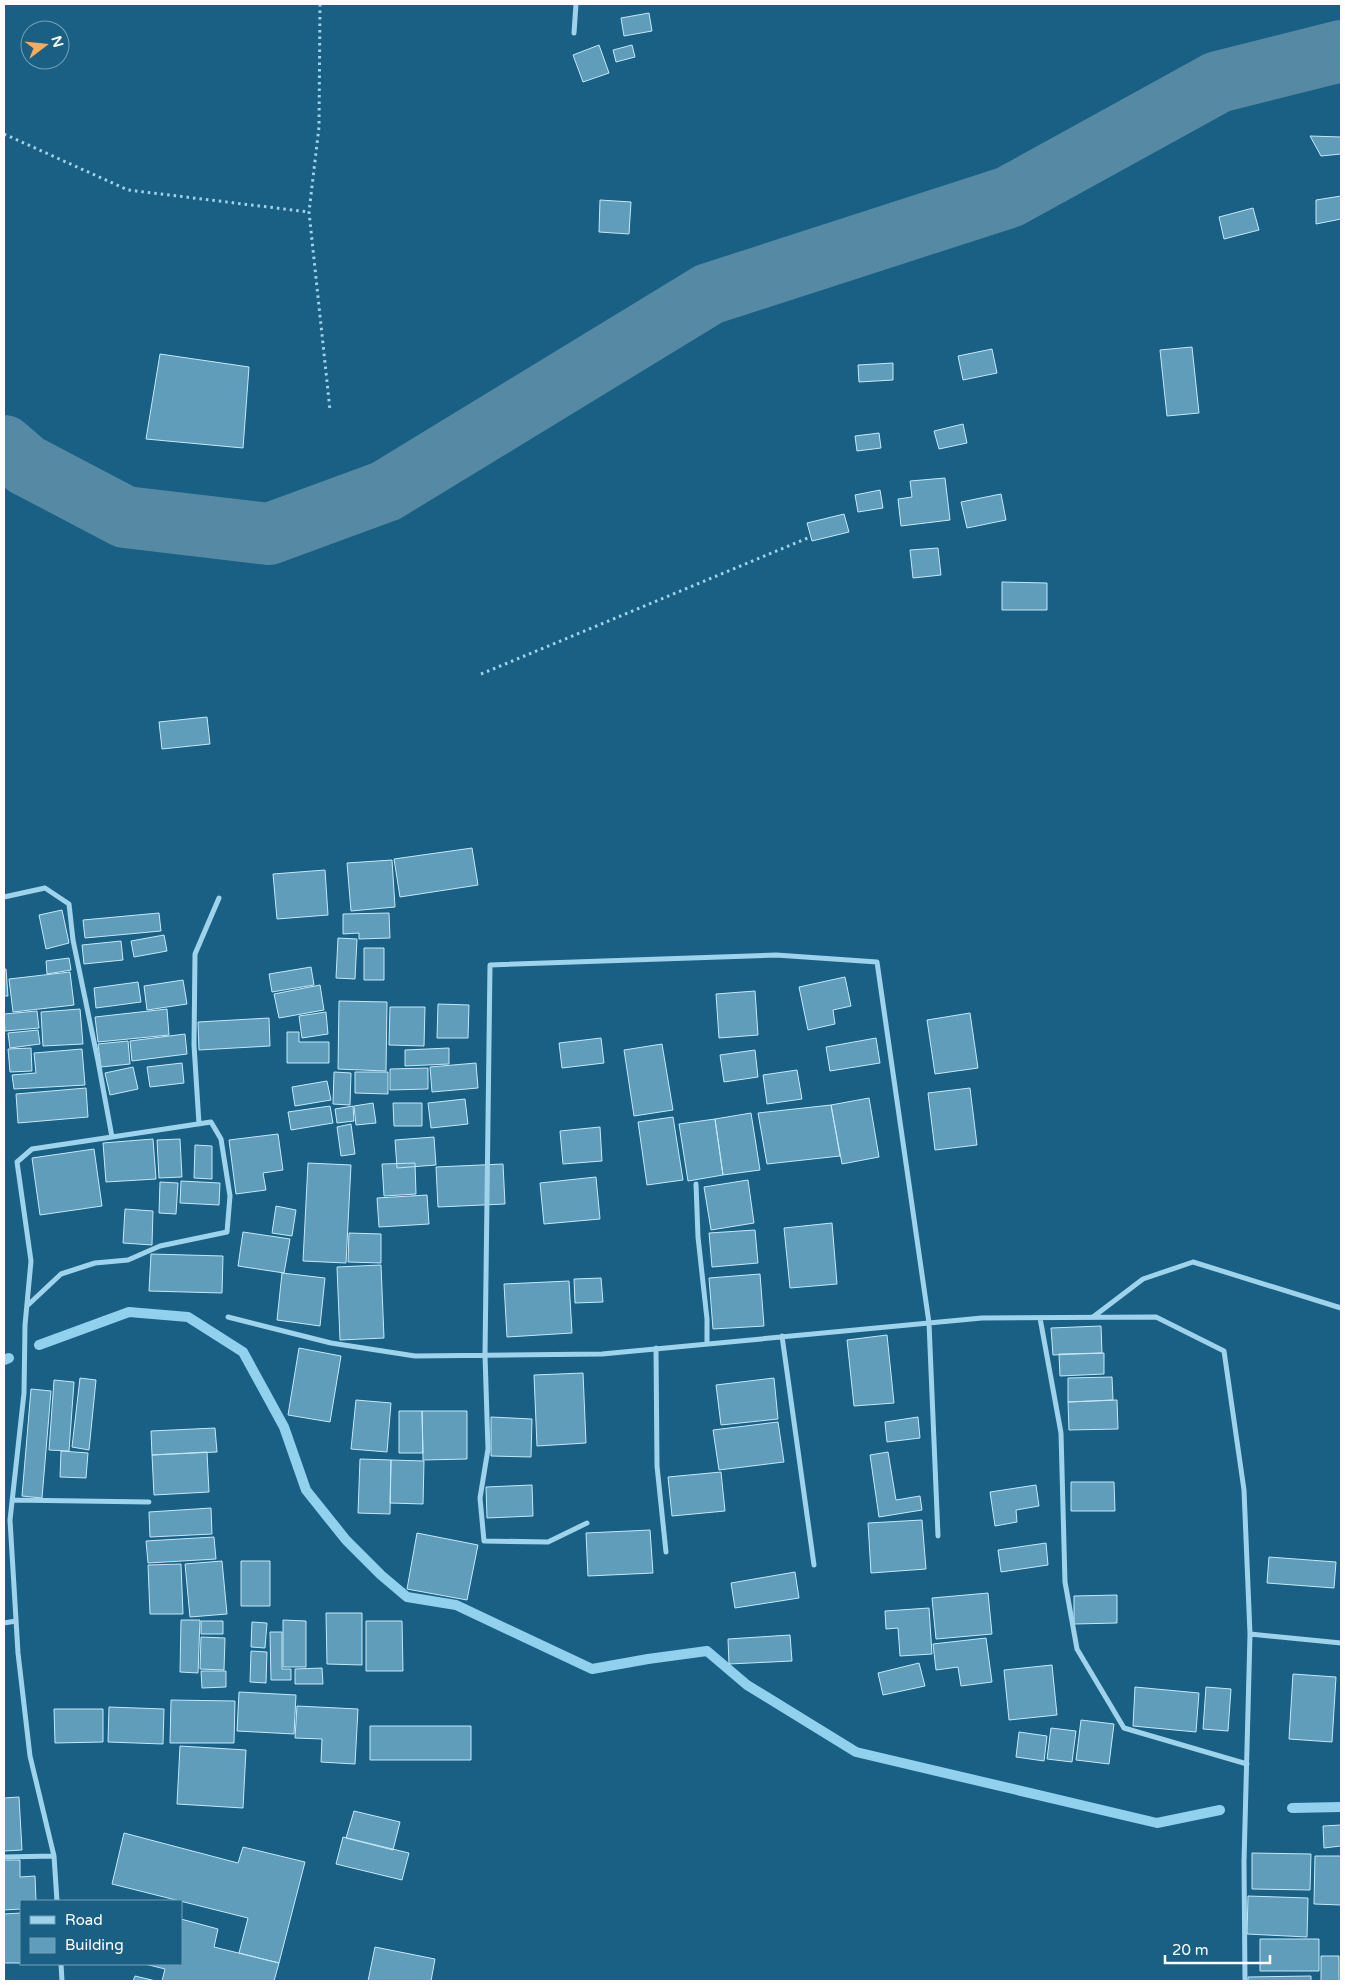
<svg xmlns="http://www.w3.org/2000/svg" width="1345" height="1985" font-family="'Varela Round',sans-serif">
<rect width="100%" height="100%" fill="#196084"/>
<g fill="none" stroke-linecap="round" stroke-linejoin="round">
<path stroke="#91d1ee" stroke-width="10" d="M39,1345l90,-33 59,5 55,35 41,75 22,63 40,50 35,35 26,22 49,8 136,64 56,-10 59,-8 40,34 109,67 301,71 63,-13
M4,1360l5,-2
M1292,1808l49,-1"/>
<path stroke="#568aa4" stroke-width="62" d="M4,446l22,19 99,52 144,17 117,-43 323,-197 300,-97 209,-115 123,-31"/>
</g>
<path fill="#609dba" stroke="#c4e8f9" d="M649,13l3,18 -28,5 -3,-18z
M599,45l10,28 -26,9 -10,-27z
M632,45l3,12 -19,5 -3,-12z
M1310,136l31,1v17l-20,2z
M1341,196v23l-25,5v-24z
M600,200l31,2 -2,32 -30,-2z
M1253,208l6,22 -35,9 -5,-22z
M1192,347l7,66 -32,3 -7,-66z
M992,349l5,24 -34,7 -5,-24z
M160,354l89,13 -6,81 -97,-9z
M893,363v17l-34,2 -1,-17z
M963,424l4,19 -28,6 -5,-18z
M879,433l2,15 -24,3 -2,-15z
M945,478l5,42 -49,6 -3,-27 14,-2 -2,-16z
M880,490l3,18 -25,4 -3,-17z
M1001,494l5,26 -39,8 -6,-26z
M844,514l5,18 -37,9 -5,-18z
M938,548l3,27 -28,3 -3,-28z
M1002,582l45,1v27h-45z
M207,717l3,27 -48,5 -3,-27z
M472,848l6,37 -78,12 -6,-38z
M392,860l3,47 -44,4 -4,-48z
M325,870l3,45 -51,4 -4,-45z
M62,910l7,33 -23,6 -7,-34z
M159,913l2,18 -76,7 -2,-18z
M389,913l1,25 -31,1v-6l-16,1v-20z
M164,935l3,16 -33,6 -3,-16z
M338,938l19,1 -2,40 -19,-1z
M121,941l2,19 -39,4 -2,-19z
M364,948h20v32h-20z
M69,958l2,12 -24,4 -1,-13z
M311,967l3,18 -42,7 -3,-18z
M4,969h2l2,27h-4z
M70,972l4,33 -61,7 -4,-33z
M845,977l6,29 -18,4 2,14 -27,6 -9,-43z
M183,980l4,24 -40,6 -3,-24z
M138,982l3,20 -45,6 -2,-20z
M320,985l4,25 -45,8 -5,-24z
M755,991l3,44 -39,3 -3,-44z
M339,1001l48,1 -1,69 -48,-2z
M438,1004l31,1 -1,33h-31z
M390,1007h35l-1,39 -35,-1z
M80,1009l3,35 -40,2 -2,-34z
M167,1009l2,26 -71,7 -3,-25z
M37,1011l2,17 -34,3 -1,-17z
M326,1012l2,22 -26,4 -3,-22z
M970,1013l8,55 -43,6 -8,-54z
M269,1018l1,28 -71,4 -1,-28z
M38,1030l2,14 -30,4 -2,-15z
M287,1032h12v10h30v21h-42z
M185,1034l2,20 -55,7 -2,-20z
M601,1038l3,25 -42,5 -3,-25z
M876,1038l4,25 -50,8 -4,-24z
M128,1041l2,23 -29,3 -3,-23z
M662,1044l11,66 -39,6 -10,-66z
M31,1048l1,23 -22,1 -2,-23z
M449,1048v16l-44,2v-16z
M82,1049l3,36 -71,4 -2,-14 24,-2 -2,-20z
M755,1050l3,27 -34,5 -4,-27z
M182,1063l2,20 -34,4 -3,-20z
M476,1063l2,25 -46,4 -2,-25z
M133,1067l5,22 -28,6 -5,-22z
M428,1068v21l-38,1v-21z
M797,1070l5,29 -35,5 -4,-29z
M334,1072l17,1 -1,32 -17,-1z
M355,1072h33v22l-33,-1z
M327,1081l4,19 -36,6 -3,-19z
M86,1088l2,29 -70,6 -2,-29z
M970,1088l7,57 -42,5 -7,-57z
M869,1098l10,59 -37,7 -11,-59z
M465,1099l3,25 -37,4 -3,-25z
M373,1103l3,20 -20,2 -2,-19z
M393,1103h29v23h-28z
M831,1105l9,51 -73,8 -9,-51z
M330,1106l3,17 -42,7 -3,-18z
M353,1106l1,15 -17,2 -2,-14z
M751,1113l9,57 -37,5 -8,-56z
M673,1117l10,63 -36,5 -9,-63z
M715,1119l8,56 -35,6 -9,-57z
M351,1124l4,30 -14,2 -4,-29z
M600,1127l2,34 -39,3 -3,-33z
M278,1134l5,36 -20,3 3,17 -30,4 -7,-54z
M434,1137l2,28 -39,3 -2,-28z
M153,1139l3,40 -50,3 -3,-39z
M180,1139l2,38 -23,1 -2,-38z
M195,1145l17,1v33l-18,-1z
M94,1149l8,57 -62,9 -8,-57z
M308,1163l43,2 -5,98 -43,-2z
M415,1163l1,31 -32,2 -2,-32z
M503,1164l2,40 -67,3 -2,-40z
M596,1177l4,42 -56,5 -4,-41z
M748,1180l6,43 -43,7 -7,-43z
M181,1181l39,2 -1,22 -39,-2z
M160,1182l18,1 -2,31 -17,-1z
M427,1195l2,29 -50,3 -2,-29z
M276,1206l20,4 -4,26 -20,-3z
M125,1209l28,2 -1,34 -29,-2z
M832,1223l5,61 -47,4 -6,-60z
M755,1230l3,33 -46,4 -3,-34z
M243,1232l47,7 -6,34 -46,-7z
M349,1233l32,1v29l-33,-1z
M151,1254l72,2 -1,37 -73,-2z
M381,1265l3,73 -44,2 -3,-73z
M282,1273l43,5 -5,48 -43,-6z
M760,1274l4,52 -51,3 -4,-51z
M601,1278l2,24 -28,1 -1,-24z
M569,1281l3,52 -65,4 -3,-53z
M1101,1326l1,27 -49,2 -2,-27z
M887,1335l7,68 -40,3 -7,-66z
M299,1348l42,8 -11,66 -42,-7z
M1104,1353v21l-44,2 -1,-22z
M583,1373l3,70 -49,3 -3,-71z
M1112,1377l1,23 -45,2v-24z
M80,1378l16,2 -7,70 -17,-3z
M774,1378l4,41 -57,6 -5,-40z
M54,1380l20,2 -5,69 -20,-1z
M31,1389l20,2 -9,107 -20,-2z
M356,1400l35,3 -4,49 -36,-3z
M1117,1400l1,29 -49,1 -1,-28z
M399,1411h23l1,42h-24z
M422,1411h45v48l-44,1z
M491,1417l41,2 -1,38 -40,-1z
M918,1417l2,21 -33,4 -2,-20z
M778,1422l6,40 -65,8 -6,-40z
M215,1428l2,24 -65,3 -1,-24z
M61,1451l27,2 -2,25 -26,-1z
M207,1452l2,40 -55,3 -2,-40z
M888,1452l8,48 24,-4 2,14 -43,7 -9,-62z
M360,1459l31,1 -1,54 -32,-1z
M391,1460l33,1 -1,43 -33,-1z
M721,1472l4,39 -53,5 -4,-39z
M1071,1482h43l1,29h-44z
M532,1485l1,31 -46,2 -1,-31z
M1036,1485l3,21 -23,4 1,12 -22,4 -5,-34z
M211,1508l1,26 -62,3 -1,-25z
M922,1520l4,49 -55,4 -3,-50z
M650,1530l3,43 -65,3 -2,-43z
M417,1533l61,12 -11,55 -60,-11z
M214,1537l2,22 -68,4 -2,-22z
M1046,1543l2,22 -47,7 -3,-22z
M1269,1557l67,5 -2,26 -67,-5z
M222,1561l5,53 -37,3 -5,-53z
M241,1561h29v45h-29z
M181,1564l2,50h-33l-2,-49z
M795,1572l4,26 -64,10 -4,-25z
M988,1593l4,41 -56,5 -4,-41z
M1117,1595v28l-43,1v-28z
M929,1608l3,46 -32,2 -2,-28 -12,1 -1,-18z
M326,1613h36v52l-35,-1z
M181,1620h19l-2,53 -18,-1z
M283,1620l23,1v46h-23z
M201,1621h22v13h-22z
M366,1621h36l1,50h-37z
M252,1622l15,1 -2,25 -14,-1z
M270,1632h12v37h9v11h-20z
M790,1635l2,26 -63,3 -1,-25z
M201,1637l24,1 -1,32 -24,-1z
M986,1638l6,44 -31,4 -3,-19 -22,3 -3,-26z
M251,1651l16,1 -1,31 -16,-1z
M919,1663l6,23 -42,9 -5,-22z
M1052,1665l5,50 -48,5 -5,-50z
M322,1668l1,16h-28v-15z
M201,1671h25v16l-24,1z
M1293,1674l43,3 -4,65 -43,-3z
M1135,1687l64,6 -3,39 -63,-6z
M1206,1687l25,2 -3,42 -25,-2z
M239,1692l57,3 -2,39 -57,-3z
M171,1700l64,1 -1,42h-64z
M297,1706l61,3 -3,55 -34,-2 1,-23 -27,-1z
M109,1707l55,2 -1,35 -55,-2z
M54,1709h49v33l-48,1z
M1081,1720l33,4 -5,40 -33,-4z
M370,1726h101v34h-101z
M1051,1728l25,3 -4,31 -25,-3z
M1019,1732l28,4 -3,25 -28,-4z
M180,1746l66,4 -3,58 -66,-4z
M19,1797l3,53 -18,1v-53z
M354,1811l46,11 -7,28 -47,-12z
M1341,1825v21l-17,2 -1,-22z
M124,1833l114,30 5,-16 62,15 -26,101 -40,-10 9,-35 -136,-34z
M343,1837l66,16 -7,27 -66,-16z
M1252,1853l59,1 -1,36 -58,-1z
M1315,1856h26v49l-27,-1z
M4,1860h16v17l15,-1 1,25h-15v8l-17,1z
M1248,1896l60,2 -1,39 -60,-3z
M21,1913v50h-17v-49z
M181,1919l37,10 -4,18 65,16 -5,18h-112l3,-12 -20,-5h36z
M1260,1939h59v32h-59z
M375,1947l60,12 -4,22h-63z
M1321,1956h18v25h-18z
M135,1976l21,5h-23z
M1311,1976v5h-63v-4z"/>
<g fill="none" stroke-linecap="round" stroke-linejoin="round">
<path stroke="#9fd3ec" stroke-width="3" stroke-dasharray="2.5 4" stroke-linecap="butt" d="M320,4l-1,123 -10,85 21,198
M4,134l124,56 181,22
M481,674l329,-137"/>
<path stroke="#9fd3ec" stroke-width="5" d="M574,33l2,-29
M4,897l41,-9 24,16 4,36 25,121 14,76 -80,12 -15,13 14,99 -6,64 -1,68 -14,127 8,133 12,103 24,100 3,45
M199,1124l-5,-79 1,-91 24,-56
M696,1184l2,53 9,82v25
M28,1305l33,-31 34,-11 33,-3 32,-14 67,-14 3,-36 -9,-57 -10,-17 -99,15
M228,1317l103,26 84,13 187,-2 380,-36 174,-1 68,34 20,139 6,144 -6,228 1,119
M1093,1317l50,-38 50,-17 148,46
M1040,1318l21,115 4,149 12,67 47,79 123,36
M782,1336l32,229
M656,1348l1,118 9,86
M12,1500l137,2
M587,1523l-39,19 -64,-1 -4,-43 8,-49 -3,-94 5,-390 286,-10 101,7 52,361 9,213
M4,1623l12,-2
M1250,1634l91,9
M4,1857l50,-1
M61,1964l1,17"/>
</g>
<rect width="1345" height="1985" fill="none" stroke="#ffffff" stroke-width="10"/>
<rect x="20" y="1900" width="162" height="65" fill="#196084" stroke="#75a0b5"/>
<rect x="30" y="1916" width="25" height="8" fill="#9fd3ec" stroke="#75a0b5"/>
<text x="65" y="1925" font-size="15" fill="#ffffff">Road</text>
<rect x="30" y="1938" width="25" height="15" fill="#609dba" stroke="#75a0b5"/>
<text x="65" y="1950" font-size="15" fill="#ffffff">Building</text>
<g transform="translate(45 45) rotate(74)"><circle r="24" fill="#196084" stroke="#75a0b5"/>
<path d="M0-4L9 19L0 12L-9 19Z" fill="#feaa5a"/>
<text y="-8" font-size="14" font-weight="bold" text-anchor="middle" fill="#ffffff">N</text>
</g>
<path d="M1165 1955v8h105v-8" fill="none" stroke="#ffffff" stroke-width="2.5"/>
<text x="1172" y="1955" font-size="15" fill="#ffffff" stroke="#196084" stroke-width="4" paint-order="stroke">20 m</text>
</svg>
